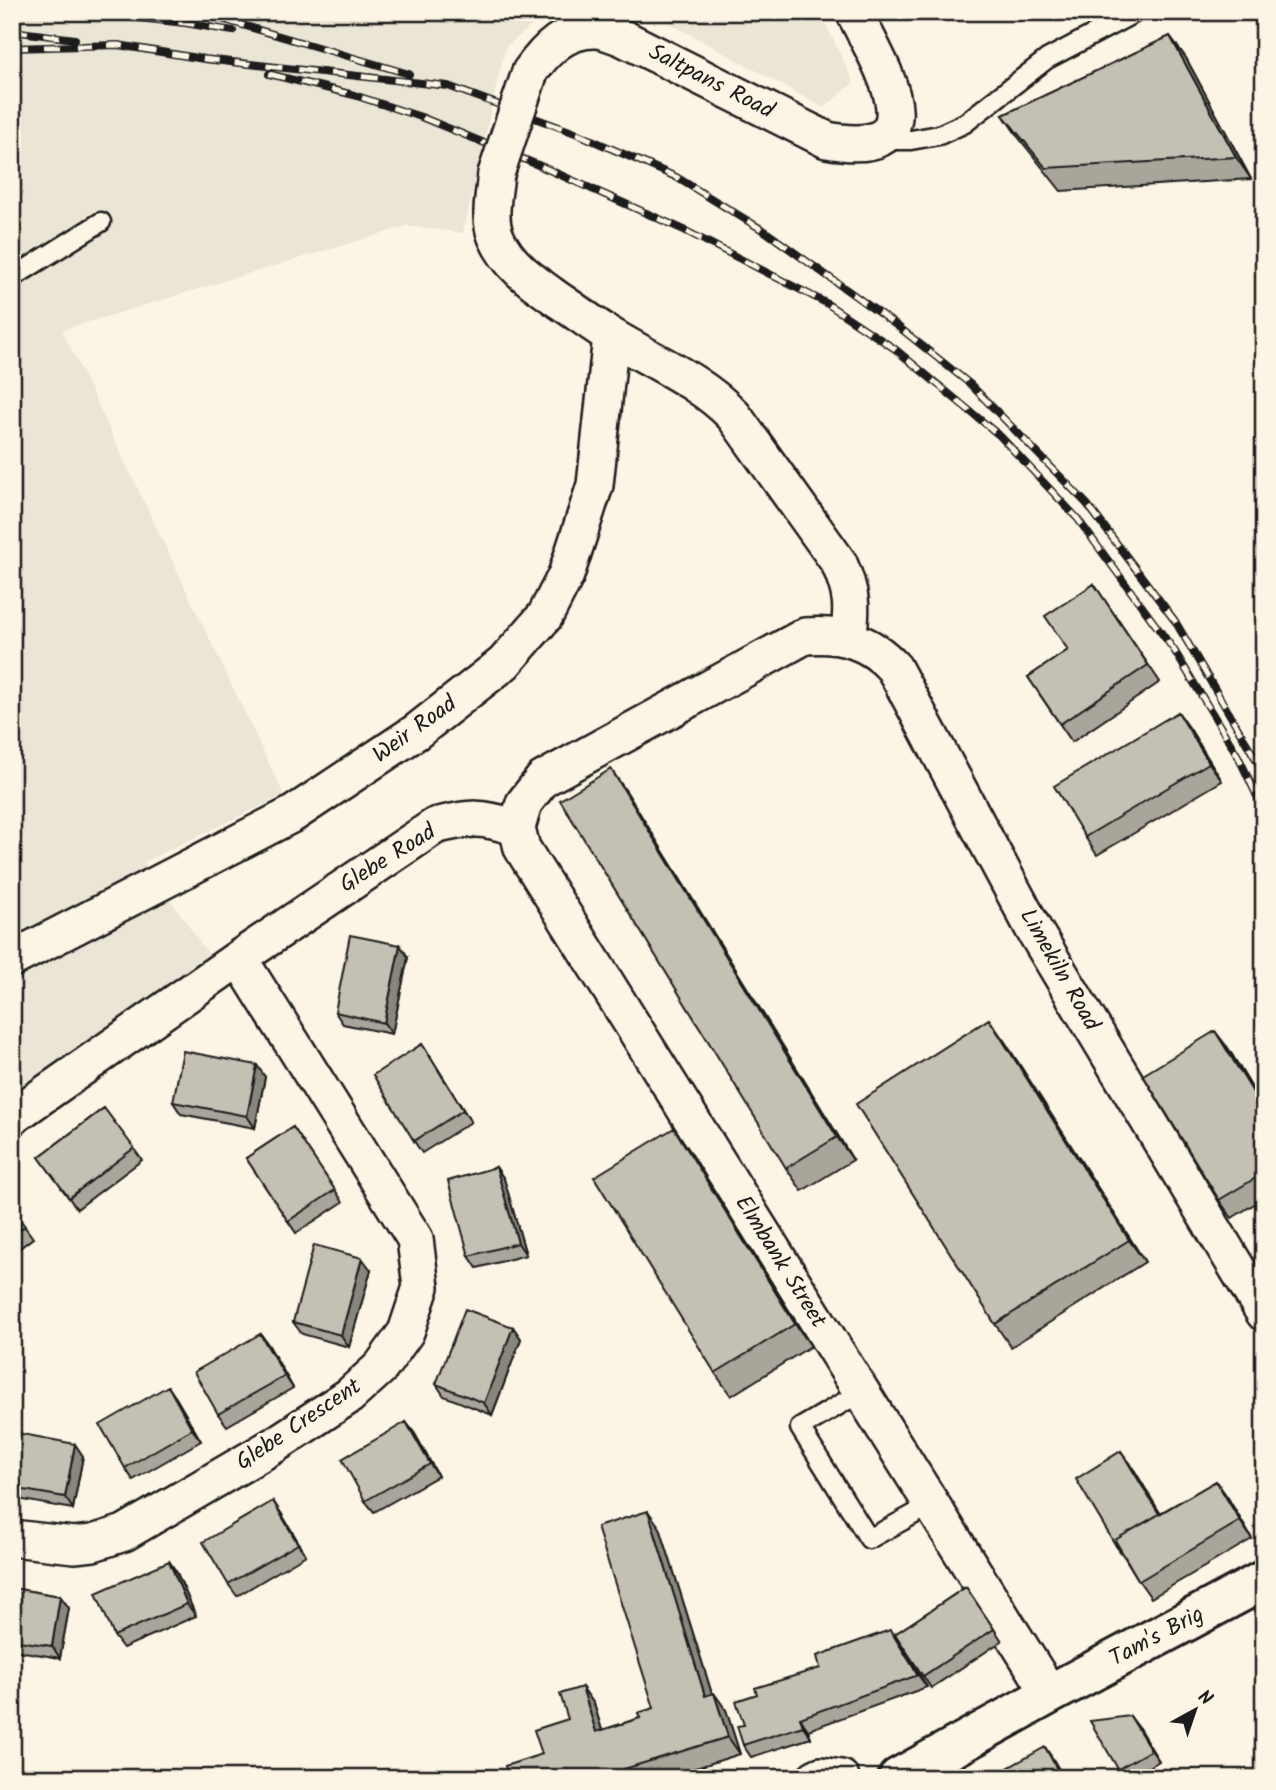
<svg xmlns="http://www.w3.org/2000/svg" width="1276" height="1790" font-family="Kalam,sans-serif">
<rect width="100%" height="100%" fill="#fcf5e5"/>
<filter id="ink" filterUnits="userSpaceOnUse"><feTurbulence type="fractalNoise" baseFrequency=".0143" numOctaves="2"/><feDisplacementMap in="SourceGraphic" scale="14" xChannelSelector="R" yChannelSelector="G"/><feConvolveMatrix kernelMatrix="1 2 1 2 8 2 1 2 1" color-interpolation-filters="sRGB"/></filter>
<g filter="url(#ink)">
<path fill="#ebe5d6" d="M12,12h536l-43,36 -42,185 -56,-7 -345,104 222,465 -140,67 68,97 -200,140z
M649,12h171l34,70 -30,26z"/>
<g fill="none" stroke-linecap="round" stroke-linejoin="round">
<defs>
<path id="lane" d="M879,140h32l28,-5 26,-12 82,-64 89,-47
M12,278l89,-56
M861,1392l-61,36 69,111 62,-34"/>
<path id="street" d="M530,72c16,-23 35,-42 65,-42 9,0 19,5 28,8l204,102c116,21 52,-77 27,-128
M496,174c-2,20 -8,44 0,63 13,30 39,46 64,64 18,12 35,25 53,36 41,25 88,44 121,79l105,147c13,30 14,44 9,76
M517,828l5,20 528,846
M12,959l281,-145 123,-82 88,-69 41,-47 21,-41 29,-90 16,-149
M12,1117l227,-159 196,-132c36,-9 46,-10 82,2l7,-25 19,-24 262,-143c36,-3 65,5 89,32l140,262 230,383
M12,1538l62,7 19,-2 31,-10 149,-87 76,-50 32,-29 25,-35 15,-45 -6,-48 -176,-281
M815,1778l6,-3 20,3"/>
<path id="primary" d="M898,1778l152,-84 214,-114"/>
</defs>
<use href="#lane" stroke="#1c1c1c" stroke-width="23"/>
<use href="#street" stroke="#1c1c1c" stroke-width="40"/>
<use href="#primary" stroke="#1c1c1c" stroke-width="44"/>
<use href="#lane" stroke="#fcf5e5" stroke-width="18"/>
<use href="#street" stroke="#fcf5e5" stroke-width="35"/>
<use href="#primary" stroke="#fcf5e5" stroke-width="38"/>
<defs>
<path id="rail" d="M83,12l102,11 48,8
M198,12l211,62
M12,31l63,8
M12,48l106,-3 86,14 244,27 130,48 98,43 90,55 134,96 70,56 117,120 88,117 89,152
M269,74l85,21 67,22 117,48 144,64 144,74 69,46 105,87 77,82 97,132 64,106 26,55"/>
</defs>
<use href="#rail" stroke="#1c1c1c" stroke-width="8"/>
<use href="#rail" stroke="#fcf5e5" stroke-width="5" stroke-dasharray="16" stroke-linecap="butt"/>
<defs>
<path id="street-bridge" d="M496,174l34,-102"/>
</defs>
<use href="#street-bridge" stroke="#1c1c1c" stroke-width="40" stroke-linecap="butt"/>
<use href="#street-bridge" stroke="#fcf5e5" stroke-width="35"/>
</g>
<path fill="#a9a59a" stroke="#1c1c1c" stroke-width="2" d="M1170,36l16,22 65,121 -190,12 -43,-54 -15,-22z
M1094,584l66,98 -88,60 -44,-65 40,-27z
M1178,712l12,17 32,52 -125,74 -12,-18z
M626,791l227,369 -51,31 -16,-23z
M408,957l-16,77 -49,-10 -8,-12z
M1005,1042l140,220 -134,85 -16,-23z
M1228,1048l36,60v90l-32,20 -13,-18z
M430,1056l41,66 -49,31 -8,-12z
M265,1077l-10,51 -74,-14 -8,-12z
M104,1108l38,52 -65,49 -38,-52z
M293,1127l50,75 -47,31 -50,-75z
M674,1128l15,22 122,196 -80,50 -16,-23z
M496,1167l8,12 22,76 -49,13 -8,-12z
M12,1209l21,29 -21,16z
M371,1270l-22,77 -47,-13 -9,-12z
M513,1327l8,12 -29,76 -48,-19 -8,-12z
M261,1334l8,12 24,42 -66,38 -9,-12z
M176,1398l25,43 -68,39 -8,-12z
M406,1422l9,12 23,42 -64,36 -9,-11z
M12,1432l71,24 -10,53 -61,-11z
M1130,1463l30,50 56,-32 12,17 24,41 -101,59 -12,-17 -14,-23 -9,-12z
M273,1501l8,12 25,42 -69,41 -9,-12z
M660,1528l52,166 14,16 14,44 -76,24h-155l33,-24 26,-35 14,-32 12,17 8,26 38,-12 14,-10z
M169,1561l8,12 19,43 -73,32 -9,-12z
M966,1587l36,54 -71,47 -36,-54z
M12,1588l48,8 9,12 -9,50 -48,-8z
M899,1642l28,45 -119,43 3,8 -60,19 -8,-12 1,-20 13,-31z
M1130,1716l29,45 -27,17h-7l-7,-9z"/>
<path fill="#89867d" stroke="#1c1c1c" stroke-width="2" d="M1170,36l16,22 65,121 -15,-22z
M1178,712l12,17 32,52 -13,-18z
M611,769l15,22 227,369 -16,-23z
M400,945l8,12 -16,77 -8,-11z
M989,1019l16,23 140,220 -16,-22z
M1215,1031l13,17 36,60v2z
M422,1044l8,12 41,66 -8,-12z
M257,1065l8,12 -10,51 -8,-12z
M674,1128l15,22 122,196 -16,-22z
M496,1167l8,12 22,76 -8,-12z
M362,1258l9,12 -22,77 -8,-12z
M513,1327l8,12 -29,76 -8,-12z
M260,1334l9,12 24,42 -8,-12z
M168,1386l8,12 25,43 -9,-12z
M406,1422l9,12 23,42 -8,-12z
M75,1444l8,12 -10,53 -8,-12z
M1121,1451l9,12 40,67 -8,-12z
M1216,1481l12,17 24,41 -12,-18z
M273,1501l8,12 25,42 -8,-11z
M648,1511l12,17 58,185 -13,-17z
M169,1561l8,12 19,43 -9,-12z
M60,1596l9,12 -9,50 -8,-12z
M890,1630l9,12 28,45 -9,-12z
M582,1687l12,17 14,46 -12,-18z
M714,1693l12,17 14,44 -12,-17z
M1130,1716l9,12 20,33 -8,-11z
M800,1718l8,12 3,8 -8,-12z
M1045,1747l8,12 11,19h-2z"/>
<path fill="#c4c0b3" stroke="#1c1c1c" stroke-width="2" d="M1170,36l66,121 -190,11 -43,-53z
M1094,584l54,81 -88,59 -32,-47 40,-27 -23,-34z
M1178,712l31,51 -124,74 -31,-51z
M611,769l226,368 -51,31 -226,-368z
M350,935l50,10 -16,78 -49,-11z
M989,1019l140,221 -134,84 -139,-220z
M1215,1031l49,79v63l-45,27 -76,-125z
M422,1044l41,66 -49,31 -41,-66z
M183,1051l74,14 -10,51 -74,-14z
M104,1108l30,40 -65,50 -30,-41z
M293,1127l42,63 -47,31 -42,-63z
M674,1128l121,196 -80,49 -121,-196z
M496,1167l22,76 -49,13 -21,-75z
M12,1209l13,17 -13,9z
M314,1245l48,13 -21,77 -48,-13z
M465,1309l48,18 -29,76 -48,-19z
M260,1334l25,42 -67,38 -24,-42z
M168,1386l24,43 -67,39 -25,-43z
M406,1422l24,42 -65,37 -23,-42z
M12,1432l63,12 -10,53 -53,-9z
M1121,1451l38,63 -44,26 3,5 -2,1 -40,-67z
M1216,1481l24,40 -101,60 -24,-41z
M273,1501l25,43 -70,40 -25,-42z
M648,1511l57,185 9,-3 14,44 -133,41h-86l-4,-12 37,-12 -8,-24 34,-11 -8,-25 22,-7 14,45 44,-14 -2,-5 16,-5 -57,-181z
M169,1561l18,43 -73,32 -18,-43z
M966,1587l28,42 -71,47 -28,-42z
M12,1588l48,8 -8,50 -40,-6z
M890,1630l28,45 -118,43 3,8 -60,19 -6,-19 7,-1 -8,-24 21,-7 -2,-6 65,-20 -3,-12z
M1130,1716l21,34 -33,19 -28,-48z
M1045,1747l17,31h-72z
M327,1772l1,6h-20z"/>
</g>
<g text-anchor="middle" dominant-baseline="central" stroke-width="7" stroke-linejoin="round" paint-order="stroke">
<g font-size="23" fill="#1c1c1c" stroke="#fcf5e5">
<text transform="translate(711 82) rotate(27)">Saltpans Road</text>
<text transform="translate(415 730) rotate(-36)">Weir Road</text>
<text transform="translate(388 859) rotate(-32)">Glebe Road</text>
<text transform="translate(1059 970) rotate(60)">Limekiln Road</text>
<text transform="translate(780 1262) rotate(58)">Elmbank Street</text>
<text transform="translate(299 1425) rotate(-34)">Glebe Crescent</text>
<text transform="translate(1157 1637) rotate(-28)">Tam's Brig</text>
</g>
</g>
<rect width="1276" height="1790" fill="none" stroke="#fcf5e5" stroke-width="42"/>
<rect x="21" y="21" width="1234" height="1748" fill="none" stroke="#1c1c1c" stroke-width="2.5" filter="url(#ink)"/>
<g transform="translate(1195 1710) rotate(40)" stroke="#fcf5e5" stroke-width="5" paint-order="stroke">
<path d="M0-5L12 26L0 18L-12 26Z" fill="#1c1c1c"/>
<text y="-10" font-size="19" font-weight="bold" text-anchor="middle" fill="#1c1c1c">N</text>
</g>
</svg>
